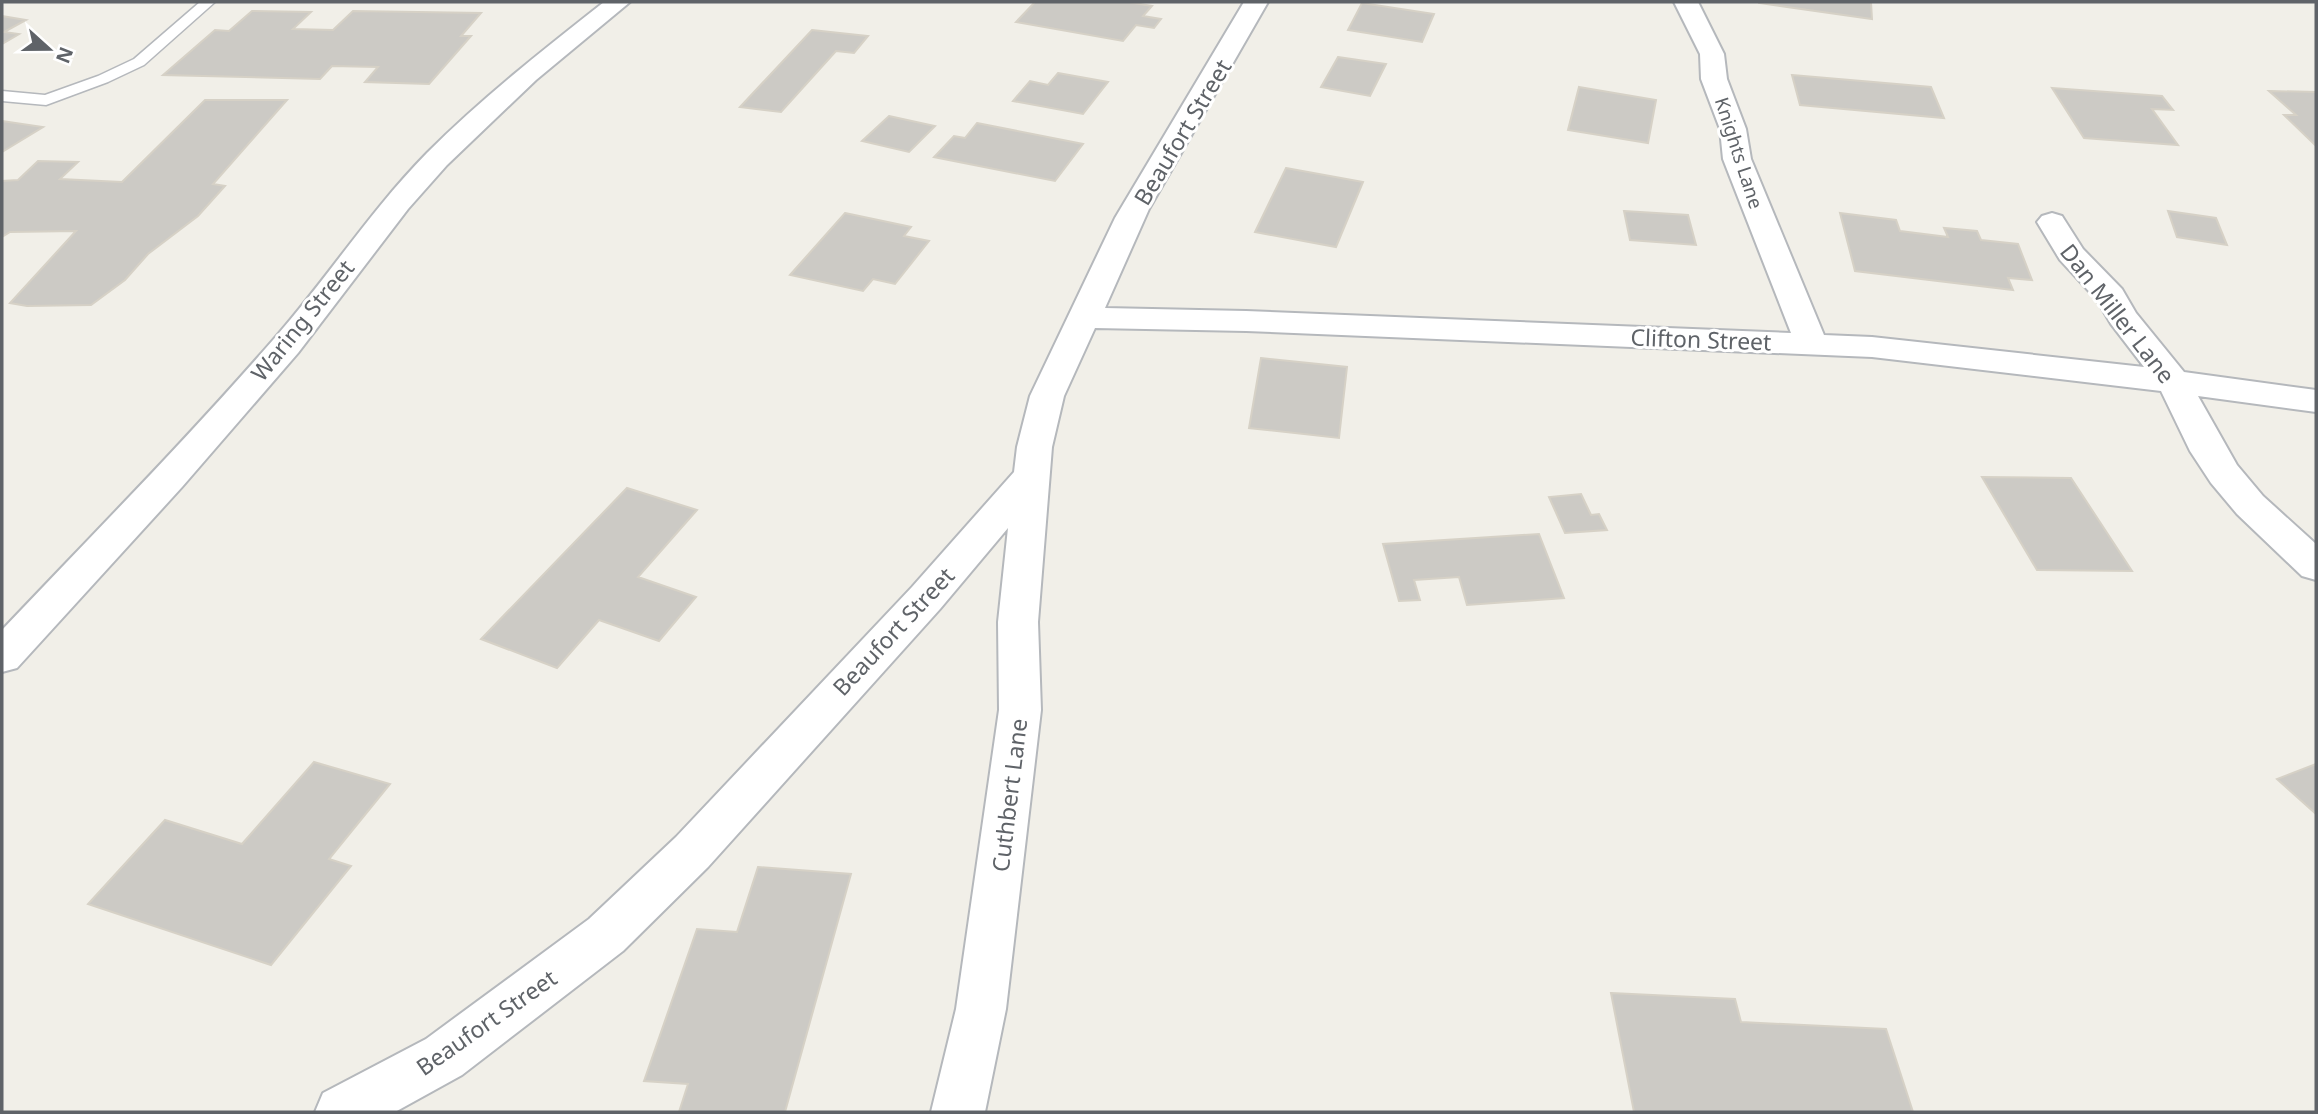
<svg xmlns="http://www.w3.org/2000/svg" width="2318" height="1114" font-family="'Noto Sans',sans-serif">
<rect width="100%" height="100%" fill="#f1efe8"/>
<path fill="#cccac5" stroke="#d6d1c6" stroke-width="2" d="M1035,2h93l24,4 -9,10 18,3 -7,9 -18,-3 -13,16 -107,-19z
M1871,2l1,17 -113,-16v-1z
M1362,3l72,11 -12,28 -74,-12z
M252,11l59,1 -18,17 40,1 20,-19 128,2 -20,23h10l-42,48 -64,-2 13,-15 -46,-1 -12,13 -157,-4 52,-45 14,1z
M2,16l24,4 -22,12 15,2 -17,10z
M812,30l56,6 -14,17 -18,-2 -55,61 -41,-5z
M1338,57l48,7 -16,32 -49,-9z
M1058,73l50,9 -25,32 -70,-13 17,-20 18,4z
M1792,75l139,12 13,31 -144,-13z
M1579,87l77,13 -8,43 -80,-13z
M2052,88l110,8 11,14 -21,-1 26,36 -94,-7z
M2269,91l47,1v54l-32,-31h12z
M205,100h82l-74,84 12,2 -27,30 -50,38 -23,26 -34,25 -64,1 -17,-3 66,-72 -66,1 -8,5v-56l16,-1 20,-19 40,1 -18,17 62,3z
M889,116l46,10 -26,26 -47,-11z
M2,121l41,6 -41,25z
M977,123l106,21 -28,37 -121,-24 20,-21 11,2z
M1286,168l77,14 -27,65 -81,-15z
M1624,211l64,4 8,30 -66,-5z
M2168,211l48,7 11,27 -50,-8z
M845,213l66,14 -7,9 25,5 -34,43 -22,-5 -10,12 -73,-16z
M1840,213l56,7 4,11 48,6 -4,-9 33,3 4,9 37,4 14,36 -24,-2 5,12 -158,-19z
M1261,358l86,9 -8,71 -90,-10z
M1982,477l89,1 61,93 -95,-1z
M627,488l70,22 -59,67 58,20 -37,44 -60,-21 -42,48 -76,-29z
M1581,494l10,21 8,-1 8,16 -42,3 -16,-36z
M1539,534l25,64 -97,7 -8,-28 -45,3 6,20 -21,1 -16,-57z
M314,762l76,22 -61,75 22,7 -80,99 -183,-61 77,-84 77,24z
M2316,764v50l-39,-35z
M758,867l93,7 -66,238h-106l9,-28 -44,-3 53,-152 40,3z
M1611,993l124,6 6,23 145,7 27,83h-279z"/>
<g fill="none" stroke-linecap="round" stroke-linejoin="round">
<defs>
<path id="service" d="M200,2h15l-71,63 -36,17 -62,23 -44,-4v-10l43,4 53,-19 36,-17z"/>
<path id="minor" d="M604,2h26l-94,78 -89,85 -39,44 -110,144 -116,134 -165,181 -15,4v-42c91,-96 184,-190 271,-290 53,-60 97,-129 154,-187 55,-55 116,-103 177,-151z
M1244,2h24l-119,207 -44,99 141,3 545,22 -68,-174 -3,-30 -19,-50 -1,-25 -26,-52h24l26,52 3,25 19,50 5,30 73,176 48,2 272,30 -33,-43 -14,-24 -37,-40 -23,-38 5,-6 10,-3 10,3 21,33 39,40 14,24 48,59 132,18v22l-118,-16 39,69 26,31 53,48v36l-14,-4 -65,-62 -26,-31 -21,-32 -29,-60 -289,-34 -626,-26 -151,-3 -31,68 -12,51 -14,175 3,88 -35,299 -21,103h-54l25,-103 43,-299 -1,-88 10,-94 -68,81 -232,258 -85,84 -161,124 -67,37h-80l8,-19 103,-54 163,-120 87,-82 236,-250 102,-115 3,-25 13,-51 85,-178z"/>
</defs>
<use href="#service" stroke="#b5b8bc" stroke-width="3"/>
<use href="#minor" stroke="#b5b8bc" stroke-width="4"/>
<use href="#service" fill="#fff" fill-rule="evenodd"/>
<use href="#minor" fill="#fff" fill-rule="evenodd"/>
</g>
<g text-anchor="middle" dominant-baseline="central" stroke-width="6" stroke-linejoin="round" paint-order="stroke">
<g font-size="19" fill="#5f6368" stroke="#fff">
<text transform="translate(1739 153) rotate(72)">Knights Lane</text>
</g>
<g font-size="23" fill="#5f6368" stroke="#fff">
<text transform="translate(1182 132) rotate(-59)">Beaufort Street</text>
<text transform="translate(2118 313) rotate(52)">Dan Miller Lane</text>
<text transform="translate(302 320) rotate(-51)">Waring Street</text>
<text transform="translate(1701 339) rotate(2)">Clifton Street</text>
<text transform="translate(893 631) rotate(-47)">Beaufort Street</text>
<text transform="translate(1009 795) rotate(-83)">Cuthbert Lane</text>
<text transform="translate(486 1022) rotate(-35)">Beaufort Street</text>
</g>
</g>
<rect width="2318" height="1114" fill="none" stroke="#5f6368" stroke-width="7"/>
<g transform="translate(49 49) rotate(111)" stroke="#ffffff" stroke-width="5" paint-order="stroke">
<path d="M0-5L12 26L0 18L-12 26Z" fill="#5f6368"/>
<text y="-10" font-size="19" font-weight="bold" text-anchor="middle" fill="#5f6368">N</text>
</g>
</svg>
